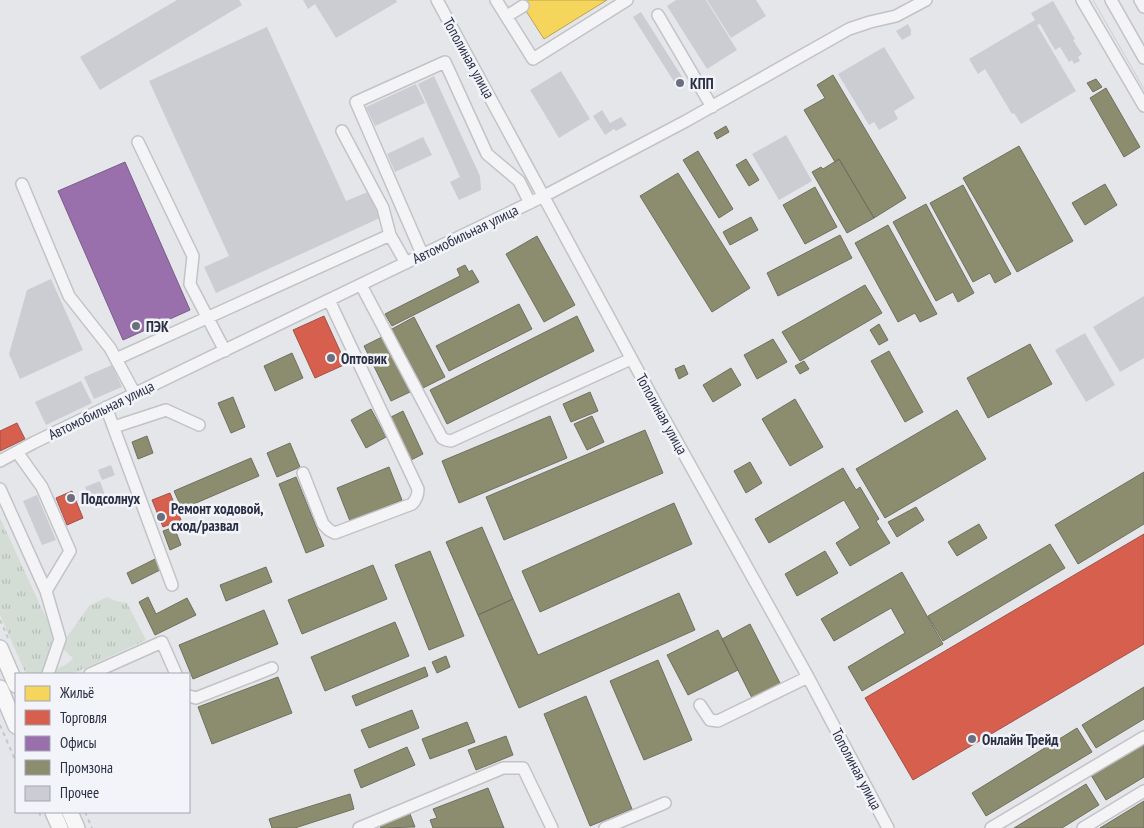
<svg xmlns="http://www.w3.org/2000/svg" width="1144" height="828" font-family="'PT Sans Narrow',sans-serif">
<defs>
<pattern id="grass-tufts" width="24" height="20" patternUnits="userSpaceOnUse" patternTransform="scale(1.25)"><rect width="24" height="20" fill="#d3ddd5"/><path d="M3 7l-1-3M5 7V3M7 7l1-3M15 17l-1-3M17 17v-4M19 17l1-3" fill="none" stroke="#b5beb8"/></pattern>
</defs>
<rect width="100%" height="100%" fill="#e5e6e9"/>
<path fill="url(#grass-tufts)" d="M0,518l53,115 -4,25 -6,16h-17l-26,-59z
M107,597l9,4 11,2 19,37 -74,34h-20c7,-9 15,-7 21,-16l-11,-10v-4l27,-38z"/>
<path fill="#f6d55c" stroke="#b9a355" d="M519,0h88l-63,39z"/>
<path fill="#d6604d" stroke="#a2514a" d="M324,316l22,48 -31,14 -22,-48z
M17,423l8,16 -25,12v-20z
M72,491l11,27 -16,7 -11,-27z
M170,493l11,27 -18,7 -11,-27z
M1144,534v110l-231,136 -48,-82z"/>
<path fill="#9970ab" stroke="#785c8c" d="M125,162l65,148 -67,30 -65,-149z"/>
<path fill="#8c8c6e" stroke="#6f7061" d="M833,75l73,123 -32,20 -35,-59 -4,3 -31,-52 21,-12 -8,-13z
M1096,79l6,8 -9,5 -6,-9z
M1106,88l34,59 -16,10 -34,-59z
M726,126l3,6 -12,7 -3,-6z
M1019,146l54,95 -56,31 -54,-94z
M698,151l35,58 -14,9 -36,-58z
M746,159l13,21 -10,6 -13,-21z
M839,159l35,59 -27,15 -35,-61 9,-5 2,2z
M678,173l72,115 -38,24 -72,-116z
M1105,184l12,21 -32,20 -13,-22z
M963,185l48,89 -16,9 -5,-10 -17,9 -43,-79z
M815,187l22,40 -32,17 -22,-39z
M926,204l48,89 -16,9 -5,-10 -17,9 -43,-79z
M751,217l7,13 -28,15 -7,-13z
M888,225l49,89 -17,8 -5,-9 -17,9 -43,-79z
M840,235l12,23 -74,38 -11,-23z
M537,236l38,69 -31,17 -38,-68z
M465,265l4,7 3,-2 7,12 -87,44 -7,-12 75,-38 -3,-7z
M865,285l17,28 -82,48 -18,-29z
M519,304l13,25 -83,42 -13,-25z
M577,316l17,35 -147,73 -17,-34z
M414,317l31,60 -22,11 -31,-59z
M879,324l9,16 -9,5 -9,-15z
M382,337l28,55 -19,9 -27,-55z
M773,339l14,23 -30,17 -13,-24z
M1030,344l22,40 -64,34 -21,-40z
M889,351l34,61 -18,10 -34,-61z
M292,353l11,25 -28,13 -11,-25z
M804,361l5,8 -9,5 -5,-8z
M684,365l4,9 -9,5 -4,-10z
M731,368l10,17 -28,17 -10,-17z
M590,392l8,19 -27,11 -8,-18z
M233,397l12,30 -14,6 -13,-30z
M795,399l28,48 -33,19 -28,-47z
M371,409l15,28 -20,11 -15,-28z
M957,410l29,49 -101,59 -29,-49z
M403,411l20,43 -12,6 -20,-43z
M550,416l17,42 -108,45 -17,-42z
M592,416l12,26 -17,8 -13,-26z
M645,430l18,43 -159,67 -18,-43z
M147,436l6,17 -15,6 -6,-17z
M290,443l10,24 -23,10 -10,-24z
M251,458l8,18 -77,33 -8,-18z
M750,462l12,21 -16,10 -12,-22z
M389,467l13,33 -52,21 -13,-33z
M843,468l13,22 4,-3 19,32 -3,2 14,22 -40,23 -14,-23 24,-15 -16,-28 -75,43 -14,-24z
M1144,472v52l-66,40 -23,-39z
M296,477l28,69 -18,7 -27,-69z
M674,503l18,41 -152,68 -18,-41z
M916,507l8,13 -27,17 -9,-15z
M979,524l8,14 -30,18 -9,-14z
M174,527l7,18 -11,5 -7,-19z
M482,527l31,72 -35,16 -32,-73z
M1050,544l15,24 -122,73 -15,-25z
M430,551l34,85 -35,14 -34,-85z
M825,551l13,22 -41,23 -12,-22z
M157,558l5,11 -30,15 -5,-11z
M373,565l14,34 -85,35 -14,-34z
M266,567l6,15 -46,19 -6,-16z
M902,572l41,72 -81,47 -14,-24 57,-34 -14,-25 -57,33 -13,-22z
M679,593l16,37 -176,78 -41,-93 35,-16 25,56z
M148,597l8,17 31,-16 9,17 -41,20 -16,-33z
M264,610l14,34 -85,35 -14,-34z
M395,622l14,34 -84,35 -14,-34z
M750,624l31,61 -28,15 -31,-61z
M718,630l20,40 -50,25 -21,-40z
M446,656l4,11 -13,6 -5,-11z
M658,660l34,80 -48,20 -34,-79z
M425,667l3,9 -72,30 -4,-10z
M278,677l14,36 -80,31 -14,-37z
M1144,687v32l-48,29 -14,-23z
M586,696l46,113 -42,17 -46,-112z
M412,710l7,18 -50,20 -8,-18z
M467,722l8,20 -45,17 -8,-20z
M1077,728l15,24 -106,64 -14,-23z
M506,736l7,19 -37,15 -8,-20z
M1144,743v34l-38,23 -15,-25z
M407,747l8,18 -54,23 -7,-18z
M1086,784l13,21 -37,23h-48z
M488,788l16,40h-71l-3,-8 7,-2 -4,-9z
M350,794l4,15 -59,19h-23l-3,-9z
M1144,801v27h-44z
M410,814l5,13 -34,1 -1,-2z"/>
<path fill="#cccdd2" d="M177,0h62l3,5 -142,85 -20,-33z
M303,0h93l1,2 -61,36 -21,-34 -7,5z
M676,0h30l31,50 -30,19 -40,-63z
M707,0h49l10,16 -35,22z
M1053,1l22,38 -2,1 9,14 -4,3 2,4 -6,3 -2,-4 -3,2 -9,-15 -5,3 -15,-26 -3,1 39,66 -55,33 -7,-11 -2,1 -27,-45 -7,5 -9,-15 66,-39 -4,-7z
M641,12l45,71 -8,5 -45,-71z
M908,24l3,6v5l-9,5 -6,-9z
M267,27l79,174 24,-10 12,26 -166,76 -12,-26 25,-11 -80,-175z
M884,47l31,51 -21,13 4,8 -19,11 -5,-8 -5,3 -31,-51z
M561,71l29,48 -31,19 -29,-48z
M434,76l46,100 1,14 -22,10 -9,-18 10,-5 -42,-93z
M416,84l9,19 -50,23 -9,-19z
M602,110l8,13 11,-6 6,8 -11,6 -2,-2 -9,6 -12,-19z
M786,135l26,46 -33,19 -27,-46z
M423,137l9,18 -37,17 -8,-18z
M51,279l32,71 -63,29 -11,-25 18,-64z
M1144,296v62l-24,14 -27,-45z
M1085,333l30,52 -29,17 -31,-52z
M112,365l10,22 -28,12 -10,-22z
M81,381l11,22 -46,22 -11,-23z
M111,465l4,10 -13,5 -4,-10z
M100,481l5,14 -14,6 -6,-14z
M37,495l19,45 -14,5 -19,-44z"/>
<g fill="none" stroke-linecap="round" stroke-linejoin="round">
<defs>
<path id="minor" d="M437,0l218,402 153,275 80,151
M496,0l37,59 94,-59
M1082,0l62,106
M1111,0l33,58
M1140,0l4,7
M658,15l54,92
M507,16l16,-10
M342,131l41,77 7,27
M138,142l55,114 -3,28 35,67
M22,184l47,112 41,52 25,46
M423,256l-67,-154 89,-40 42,92 32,27 11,22
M361,285l81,153 4,2 5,1 180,-82
M116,359l274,-124 16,28
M106,407l66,178
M114,427l52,-17 33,15
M17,452l25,35 28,64 -24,40
M0,461l33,-18 66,-32 445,-215 142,-75 163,-92 21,-7 26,-6 30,-16
M303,473l20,51 6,6 6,3 77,-29c5,-5 6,-9 6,-15l-89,-189
M0,489l46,102 14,48 -12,35
M90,674l72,-32 14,32
M189,696l7,2 76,-30
M700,705l10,15 8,1 90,-44
M359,828l144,-60h20l29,60
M605,828l60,-25
M991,828l153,-91
M1083,828l61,-37"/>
<path id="major" d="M0,648l16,37
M0,688l16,38
M53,812l7,16
M70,812l7,16"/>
</defs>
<use href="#minor" stroke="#c2c3c7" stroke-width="14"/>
<use href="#major" stroke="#c1c3c7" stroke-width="18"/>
<path stroke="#c6c7cc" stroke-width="2" stroke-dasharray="4 4" stroke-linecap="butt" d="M0,620l8,18
M0,725l16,37
M39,812l2,5
M85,812l7,16"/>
<use href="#minor" stroke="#f4f4f6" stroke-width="11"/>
<use href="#major" stroke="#f7f7f8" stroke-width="15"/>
<path stroke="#cdced1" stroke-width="1" d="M1093,0l51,89"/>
</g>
<g fill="#6b6f7e" stroke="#f3f4f9" stroke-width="2">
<circle cx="680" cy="83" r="5"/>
<circle cx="136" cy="326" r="5"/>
<circle cx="331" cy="358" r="5"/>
<circle cx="71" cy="498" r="5"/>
<circle cx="161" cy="517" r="5"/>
<circle cx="972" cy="739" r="5"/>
</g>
<g text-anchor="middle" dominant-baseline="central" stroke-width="5" stroke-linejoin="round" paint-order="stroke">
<g font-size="15" fill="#2a2f44" stroke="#f3f4f9">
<text transform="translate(469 58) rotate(61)">Тополиная улица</text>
<text transform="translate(465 234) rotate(-26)">Автомобильная улица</text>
<text transform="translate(101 410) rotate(-26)">Автомобильная улица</text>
<text transform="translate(662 414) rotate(61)">Тополиная улица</text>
<text transform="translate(857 769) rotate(62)">Тополиная улица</text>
</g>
<g font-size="15" font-weight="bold" fill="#2a2f44" stroke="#f3f4f9" text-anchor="start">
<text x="690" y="83">КПП</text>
<text x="146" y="326">ПЭК</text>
<text x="341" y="358">Оптовик</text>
<text x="81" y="498">Подсолнух</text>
<text x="171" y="508">Ремонт ходовой,<tspan x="171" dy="17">сход/развал</tspan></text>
<text x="982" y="739">Онлайн Трейд</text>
</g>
</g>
<rect x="15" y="673" width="175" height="140" fill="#f3f4f9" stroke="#a3a5b1"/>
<rect x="25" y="686" width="25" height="15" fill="#f6d55c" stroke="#a3a5b1"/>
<text x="60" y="698" font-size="15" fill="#2a2f44">Жильё</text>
<rect x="25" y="710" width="25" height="15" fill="#d6604d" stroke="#a3a5b1"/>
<text x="60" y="723" font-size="15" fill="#2a2f44">Торговля</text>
<rect x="25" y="736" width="25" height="15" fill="#9970ab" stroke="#a3a5b1"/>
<text x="60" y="748" font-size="15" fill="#2a2f44">Офисы</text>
<rect x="25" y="760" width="25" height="15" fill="#8c8c6e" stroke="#a3a5b1"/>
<text x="60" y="773" font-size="15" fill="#2a2f44">Промзона</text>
<rect x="25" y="786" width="25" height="15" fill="#cccdd2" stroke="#a3a5b1"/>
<text x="60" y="798" font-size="15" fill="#2a2f44">Прочее</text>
</svg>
